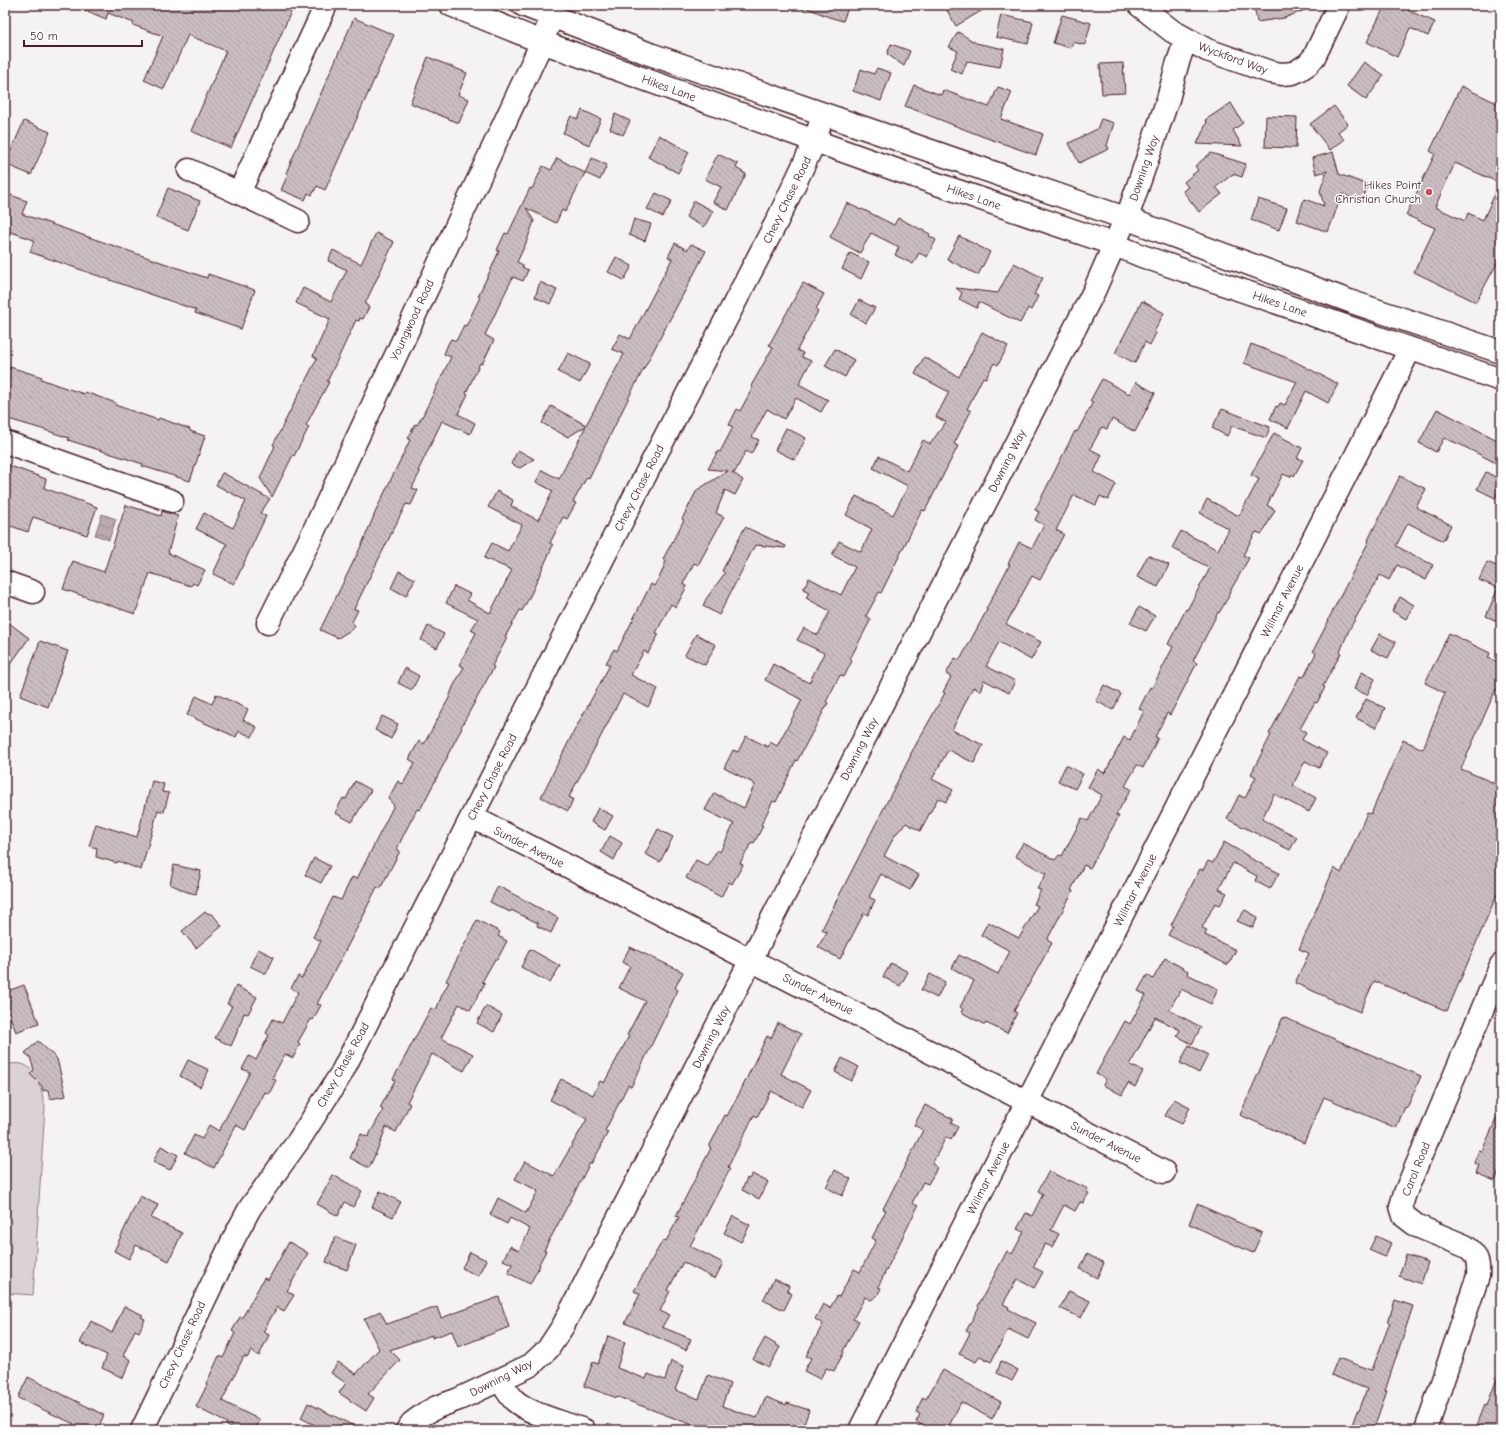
<svg xmlns="http://www.w3.org/2000/svg" width="1506" height="1435" font-family="'Comic Neue',sans-serif">
<defs>
<pattern id="water-waves" width="16" height="10" patternUnits="userSpaceOnUse"><rect width="16" height="10" fill="#baa9ae"/><path d="M0 5q4-4 8 0t8 0" fill="none" stroke="#99898e"/></pattern>
<pattern id="building-back-hatch" width="6" height="6" patternUnits="userSpaceOnUse"><rect width="6" height="6" fill="#cabdc1"/><path d="M-1 5l2 2M0 0l6 6M5-1l2 2" fill="none" stroke="#afa2a6"/></pattern>
</defs>
<rect width="100%" height="100%" fill="#f4f2f2"/>
<filter id="ink" filterUnits="userSpaceOnUse"><feTurbulence type="fractalNoise" baseFrequency=".025" numOctaves="2"/><feDisplacementMap in="SourceGraphic" scale="8" xChannelSelector="R" yChannelSelector="G"/><feConvolveMatrix kernelMatrix="1 2 1 2 8 2 1 2 1" color-interpolation-filters="sRGB"/></filter>
<g filter="url(#ink)">
<path fill="#dbd2d5" stroke="#927880" d="M5,1064c5,0 11,-1 16,0 16,2 21,29 24,42l-12,189 -28,-2z"/>
<path fill="url(#water-waves)" stroke="#8d727a" d="M102,514l14,5 -7,21 -14,-5z"/>
<path fill="url(#building-back-hatch)" stroke="#4a1f2b" fill-rule="evenodd" d="M73,5h221l-63,143 -40,-17 35,-80 -38,-16 -24,54 -20,-9 19,-44 -30,-11 1,-2 -26,-10 -2,6z
M800,5h49l-6,16 -14,-4z
M944,5h47l-35,21z
M1254,5h61v1l-31,12 -27,4z
M1385,5h26l-2,6 26,11 -7,14 -18,-8 -13,29 -30,-15z
M1001,15l32,7 -5,22 -32,-7z
M1062,15l29,8 -6,22 -12,-3 -2,6 -18,-5z
M354,18l40,17 -69,155 -8,-4 -5,9 -4,-2 -3,7 -24,-10 7,-16 -2,-1z
M958,32l18,11 28,6 -4,18 -33,-6 -5,13 -12,-5 8,-18 -9,-4z
M891,44l19,7 -6,15 -17,-12z
M428,57l39,16 -9,22 11,4 -10,24 -49,-20z
M1364,62l20,13 -18,25 -19,-14z
M1123,63l2,30 -23,1 -2,-30z
M877,68l14,5 -10,28 -28,-10 8,-22 13,5z
M914,85l27,10 2,-5 46,17 9,-20 14,5 -11,27 42,15 -7,21 -52,-18 -79,-31z
M1461,86l40,19v151l-25,46 -62,-30 21,-44 -29,-13 29,-61 -5,-3zM1455,163l45,20 -17,37 -15,-7 -3,8 -30,-14z
M1231,103l12,20 -10,7 9,16 -45,-2 10,-22 -2,-2z
M1334,106l14,18 -10,8 6,8 -14,10 -20,-26z
M582,110l19,9 -12,26 -26,-12 8,-17 7,3z
M615,114l15,7 -7,14 -13,-6z
M1266,116l31,1 -1,31 -31,-1z
M1101,119l13,4 -7,22 2,4 -30,14 -10,-20 28,-14z
M24,121l26,11 -19,43 -26,-11z
M659,135l30,17 -11,21 -30,-16z
M1333,152l6,22 29,11 -6,17 -20,-8 -14,38 -31,-11 7,-22 20,7 -4,-15 7,-20 -11,3 -4,-16z
M1211,153l35,11 -4,13 -9,-3 -17,13 6,7 -23,18 -16,-21 5,-4 -4,-5 14,-12 -3,-4z
M718,154l20,10 -2,4 10,6 -18,36 -15,-8 8,-15 -16,-8z
M557,158l28,15 -20,39 -3,-2 -6,13 -30,-15 8,13 -8,22 -9,19 6,3 -1,2 6,3 -5,11 -10,-4 -9,18 -19,40 9,5 -12,24 -2,-1 -14,30 2,1 -10,20 17,9 -5,11 -28,-13 -24,50 2,1 -8,16 6,2 -7,15 -5,-1 -52,105 4,1 -6,12 3,4 -1,2 -16,10 -18,-8 42,-86 16,-38 32,-66 -2,-1 7,-15 2,1 5,-8 29,-60 -7,-3 4,-10 3,-5 5,2 8,-16 2,1 14,-29 -2,-1 14,-29 7,-16 -2,-1 8,-17 3,1 22,-46 2,1 11,-23 8,4z
M592,158l15,7 -7,15 -15,-7z
M168,188l32,13 -12,29 -32,-13z
M5,193l22,8 -5,13 185,64 1,-4 47,16 -14,39 -46,-16 1,-3 -166,-58 4,-12 -29,-10z
M656,193l16,8 -9,16 -16,-8z
M1258,199l29,9 -8,22 -28,-10z
M694,201l19,10 -9,16 -18,-10z
M847,203l14,7 1,-1 32,16 4,-7 32,16 -1,2 7,4 -9,17 -8,-4 -6,11 -18,-9 4,-8 -28,-14 -11,20 -30,-16z
M634,219l17,5 -6,17 -16,-6z
M376,233l18,9 -29,62 4,3 -6,12 -3,-1 -1,3 -3,-1 -29,62h2l-23,43 3,2 -15,29 -1,-1 -21,42 -12,-19 15,-32 -2,-1 44,-87 -4,-2 17,-37 -34,-16 7,-15 28,14 16,-32 -19,-9 5,-11 28,14z
M959,236l31,16 -12,23 -31,-16z
M675,243l12,7 4,-6 15,7 -75,142 -42,85 -2,-1 -14,25 3,1 -9,16 -4,-2 -13,26 3,2 -22,49 -9,17 -2,-1 -15,27 2,1 -15,28 2,1 -33,60 1,1 -15,28h1l-28,54 -3,-1 -13,25 -7,15 3,2 -20,38 -3,-2 -12,24h1l-49,93 4,1 -8,15 -2,-1 -13,23 2,2 -7,14 -8,-4 -13,24 4,2 -7,14 -4,-2 -20,38 -9,-5 -22,43 -29,-15 9,-18 8,4 7,-14 10,6 31,-59 -8,-3 7,-13 7,4 13,-25 -3,-2 7,-14 9,4 16,-31 -7,-4 7,-12 4,2 19,-37 -8,-4 20,-40 8,3 11,-23 5,2 37,-74 -6,-6 10,-18 5,3 12,-21 -6,-4 10,-18 5,3 25,-46 4,-11 11,-20 -5,-2 17,-32 -5,-3 7,-11 -32,-16 8,-17 16,8 -3,6 23,13 22,-43 -28,-12 8,-15 16,8 14,-26 -34,-18 9,-16 16,9 -2,6 27,14 15,-29 -17,-9 6,-12 17,9 27,-53 -18,11 -26,-14 9,-17 35,19 38,-71 -12,-5 8,-15 10,5 42,-80 -4,-2z
M850,253l19,9 -8,17 -19,-10z
M616,257l16,9 -8,14 -16,-8z
M1014,263l29,15 -9,16 4,2 -7,14 -3,-2 -8,15 -41,-21 -2,6 -18,-9 3,-6 -6,-5 42,5z
M540,282l17,8 -7,14 -15,-7z
M803,283l21,11 -8,15 2,2 -21,39 6,3 -1,4 9,4 -12,23 29,16 -7,12 -25,-14 -12,21 -17,-10 -15,28 7,3 -8,14 -5,-3 -11,21h-3l11,8 -8,15 -10,-5 -9,23 8,4 -26,48 -4,-2 -11,21 4,2 -11,21 -5,-3 -15,29 3,1 -11,19 -4,-2 -13,24 27,14 -10,18 -25,-13 -54,103 4,2 -5,12 -27,-14 33,-66 36,-66 -4,-2 8,-14 3,2 34,-67 3,2 7,-12 5,-13 -3,-2 21,-39 -2,-1 15,-29 31,-19 -20,-2 10,-18 2,1 13,-25 -4,-2 8,-16 3,2 13,-24 -2,-1 22,-39 -4,-2z
M859,300l16,8 -9,15 -15,-8z
M1142,301l22,12 -10,19 2,1 -6,12 -5,-3 -10,21 -20,-10z
M982,332l26,14 -10,19 -4,-2 -8,15 -3,-1 -16,32 4,2 -17,33 4,2 -33,65 -3,-1 -41,83 -2,-1 -13,24 5,3 -21,40 2,2 -8,16 -4,-2 -14,27 2,1 -31,58 -1,-1 -20,42 -3,-1 -12,24 2,1 -9,17 -2,-1 -12,21 3,2 -11,19 -3,-2 -8,15 -35,-19 10,-18 12,6 9,-16 3,2 14,-28 -29,-14 9,-17 30,15 11,-24 -31,-16 9,-18 5,2 8,-16 22,11 2,-5 7,4 25,-46 -37,-20 8,-16 36,19 15,-30 -27,-13 7,-12 14,7 12,-24 -24,-13 3,-6 -6,-3 6,-11 32,17 14,-28 -23,-12 7,-14 22,11 11,-23 -26,-14 10,-19 37,19 15,-29 -35,-18 6,-12 28,15 16,-31 7,4 16,-22 -10,-5 13,-25 -34,-18 9,-17 35,20z
M1251,344l39,15 48,25 -10,19 -22,-12 -18,37 -18,-9 6,-13 2,1 2,-4 5,2 12,-23 -53,-19z
M835,349l19,11 -9,17 -20,-11z
M568,353l22,11 -10,19 -22,-11z
M5,367l5,2v-2l32,10 -1,2 16,6 27,9 1,-2 31,11 -1,2 43,15 1,-2 31,11v2l15,5 -15,45 -48,-15 1,-2 -75,-24 1,-2 -27,-9 -37,-11z
M1102,379l27,15 7,-12 19,11 -20,39 -23,-13 -5,10 -5,-2 -12,22 12,6 -8,17 22,12 -8,16 -8,-4 -4,9 -22,-10 -18,35 8,4 -15,29 -9,17 -8,-4 -26,48 35,18 -10,18 -32,-18 -13,24 29,15 -6,12 -25,-13 -4,11 -7,-4 -21,43 31,15 -9,18 -26,-13 -16,29 21,11 -7,12 -8,-4 -18,33 -14,-8 -11,12 -11,21 35,19 -9,15 -29,-16 -12,23 6,3 -7,15 -4,-2 -24,46 -22,-12 9,-15 -5,-3 89,-174h-1l35,-62 -2,-1 8,-15 -5,-3 9,-16 4,2 2,-2 26,-48 -1,-1 24,-45h-2l11,-22 13,6 12,-23 -9,-5 4,-8 -4,-2 40,-79 2,1 16,-30 -3,-1z
M1222,409l48,18 -4,11 -34,-12 -5,10 -15,-8z
M1437,409l64,33v11l-5,10 -35,-18 -17,-7 -8,14 -17,-9z
M786,428l20,10 -11,22 -20,-10z
M1274,433l28,15 -5,10 6,2 -9,16 -2,-2 -2,3 -7,-3 -16,31 8,5 -13,24 -6,-2 -13,23 6,3 -21,37 1,1 -10,17 -1,-1 -12,24 -13,25 4,2 -27,52 -3,-2 -12,24 3,1 -15,30 -6,-3 -12,21 6,3 -15,26 3,1 -29,52 -6,-3 -13,25 2,1 -26,49 5,3 -38,68 3,2 -10,20 -21,-10 -1,2 -24,-13 2,-3 -3,-2 14,-26 -22,-13 7,-13 6,3 1,-1 32,17 12,-23 -29,-16 7,-13 31,16 19,-32 -4,-2 7,-14 -4,-1 9,-15 -31,-18 8,-13 32,17 4,-5 3,1 20,-38 6,3 14,-26 -14,-8 10,-18 6,4 2,-2 18,-34 6,3 14,-29 -5,-2 11,-22 2,1 21,-41 -5,-3 18,-35 1,1 23,-42 -38,-20 9,-17 37,19 11,-21 -29,-16 7,-14 32,17 20,-37 -8,-4z
M518,450l16,9 -14,9 -9,-4z
M5,464l41,15 -2,9 53,19 -10,28 -54,-18 -5,15 -23,-8z
M1486,472l15,8v6l-6,12 -18,-9z
M222,473h1l47,26 -10,14 6,3 -32,68 -21,-10 14,-30 -31,-15 8,-16 29,15 13,-27 -30,-16z
M1400,476l26,13 -10,18 35,18 -8,16 -35,-18 -12,23 37,19 -7,15 -29,-15 -8,15 -9,-5 -31,55 -9,22 1,1 -18,33 2,1 -8,16 -2,-1 -15,27 6,3 -4,8 25,13 -8,15 -14,-7 -12,24 23,13 -7,14 -35,-18 -12,25 35,18 -7,13 -63,-31 12,-24 6,3 11,-21 -5,-3 20,-39 -2,-1 31,-58 4,1 12,-24 -3,-2 16,-31h-1l41,-79 -1,-1z
M126,505l35,11 1,-5 16,5 -10,37 37,17 -8,15 -4,-2 -2,3 -41,-13 -15,41 -72,-25 10,-28 31,11z
M745,527l41,19 -1,2 -30,-3 -36,70 -16,-9 3,-7 19,-26 -3,-2z
M1148,555l21,10 -11,22 -21,-10z
M1487,562l14,6v55l-15,-7 12,-28 -19,-8z
M399,571l16,8 -9,17 -15,-8z
M1400,597l14,8 -8,14 -14,-8z
M1139,607l16,9 -9,15 -16,-8z
M5,620l24,18 -24,34z
M428,626l16,8 -7,14 -16,-8z
M1449,633l41,20 -2,5 13,5v28l-5,-2 -35,80 40,17v99l-54,126 -73,-30 -14,31 -65,-29 14,-30 -10,-4 35,-81 7,5 26,-60 4,1 32,-74 20,9 22,-56 -20,-10z
M696,634l20,11 -11,20 -20,-10z
M1380,634l16,8 -8,16 -17,-8z
M40,641l28,10 -20,56 -28,-11z
M405,668l14,8 -7,14 -14,-7z
M1362,672l13,7 -8,16 -13,-6z
M1104,685l17,9 -8,16 -17,-9z
M216,694l32,15 -5,11 14,7 -5,10 -13,-6 -3,6 -49,-22 9,-19 16,8z
M1366,699l19,9 -9,20 -20,-10z
M382,716l16,8 -7,15 -16,-9z
M1066,765l17,9 -8,15 -17,-8z
M152,781l12,3 -2,8 7,1 -5,19 -6,-2 -17,60 -23,-9 -1,2 -21,-6 1,-9 -8,-2 7,-22 41,13z
M355,781l16,9 -19,32 -17,-9 8,-15 3,1z
M598,808l15,8 -8,14 -14,-8z
M658,829l15,8 -13,25 -15,-8z
M610,836l12,7 -8,17 -13,-8z
M1224,842l24,14v1l31,16 -9,16 -15,-8 2,-5 -24,-13 -14,26 8,4 -7,12 -5,-2 -13,25 5,2 -2,5 31,15 -8,15 -60,-30 5,-9 -2,-1 29,-56 3,1 5,-9 5,2z
M314,858l16,8 -9,17 -16,-8z
M174,865l27,6 -5,23 -9,-2 -17,-8z
M498,886l60,32 -7,15 -14,-7 1,-3 -27,-13 -1,2 -20,-10z
M1245,910l13,7 -5,11 -16,-7z
M205,912l8,3 9,11 -26,22 -14,-17z
M477,920l23,12 -2,4 9,5 -10,19 -2,-1 -13,23 3,1 -15,27 -11,-6 -18,34 32,16 -9,17 -32,-17 -25,48 3,2 -14,28 -10,-5 -6,17 -11,24 -19,-10 11,-24 7,3 15,-27 -3,-2 15,-28 -2,-1 38,-71 5,2 6,-15 7,-13 -3,-1z
M630,947l53,25 -8,16 3,2 -42,87 -5,10 -3,-2 -23,46 3,1 -7,13h1l-11,19 -1,-1 -33,63 -13,24 2,1 -7,13 1,1 -10,19 -22,-11 4,-9 -9,-4 7,-14 9,5 11,-22 -20,-11 -3,6 -17,-9 8,-17 28,15 12,-22 -23,-12 10,-18 29,15 33,-57 -37,-19 11,-21 32,16 7,-14 4,2 25,-47 -2,-1 18,-34 -26,-13 11,-22 -8,-4z
M258,949l16,8 -8,17 -16,-8z
M530,949l30,17 -10,17 -29,-16z
M1165,958l23,13 -1,3 31,15 -7,15 -30,-15 -12,21 32,17 -9,17 -15,-8 3,-6 -25,-13 -25,48 13,6 -8,16 -7,-4 -6,12 -19,-10 3,-6 -10,-5 29,-53 5,3 16,-29 -8,-4 9,-16 6,4z
M891,963l17,9 -8,14 -17,-9z
M930,974l15,8 -8,16 -16,-8z
M24,985l15,38 -23,9 -11,-29v-11z
M236,986l21,11 -9,17 -4,-1 -8,22 -5,11 -16,-8 17,-32 -5,-2z
M486,1006l16,9 -8,17 -17,-9z
M1283,1017l138,59 -14,32 -2,-1 -9,21 -72,-31 -20,46 -64,-28z
M778,1023l23,11 -20,40 30,16 -9,17 -31,-16 -14,26 -3,-2 -26,52 2,2 -40,77 33,17 -8,16 -32,-17 -15,28 2,1 -10,20 9,4 -7,12 29,12 -5,11 -61,-27 15,-29 -6,-3 29,-51 3,1 13,-24 -3,-1 35,-68 -2,-1 16,-32 2,1 14,-26 26,-54 4,2z
M38,1041l19,18 9,37 -16,3 -2,-9 -5,1 -1,-5 -12,-12 4,-4 -4,-13 -5,-4z
M1189,1045l19,10 -9,18 -19,-10z
M842,1058l17,9 -8,14 -16,-9z
M188,1060l21,10 -9,17 -20,-11z
M1174,1099l16,8 -8,17 -17,-8z
M925,1105l28,14 -2,4 7,4 -7,13 -5,-3 -14,27 5,3 -3,7 -6,10 -5,-2 -11,21 6,3 -40,81 3,1 -4,8 -6,4 -6,-3 -12,22 6,2 -16,30 1,1 -10,19 -8,-3 -6,11 -16,-8 7,-13 -5,-2 17,-32 -8,-5 8,-15 7,4 7,-12 2,1 15,-28 6,3 16,-32 -4,-2 14,-28 -3,-1 40,-79 -9,-5z
M1501,1108v59l-6,14 -19,-8 3,-8 -5,-2 5,-13 3,1z
M161,1146l17,9 -8,15 -17,-8z
M835,1170l16,9 -9,17 -16,-9z
M1049,1171l19,10 1,-1 19,9 -2,3 3,1 -6,10 -3,-1 -5,9 -11,-6 -13,25 8,4 -7,13 -7,-3 -12,23 10,5 -9,16 -17,-9 -14,25 6,3 -1,2 28,14 -8,16 -20,-10 -17,33 -11,-6 -4,6 -17,-8 11,-21 -4,-2 13,-24 -1,-1 29,-55 5,3 12,-22 -7,-3 9,-16 6,3 11,-22 -5,-3z
M752,1174l16,8 -9,17 -17,-9 5,-12 2,1z
M333,1175l29,16 -9,16 -8,-5 -7,14 -21,-12z
M380,1191l21,11 -8,15 -21,-10z
M140,1196l18,9 -7,13 31,15 -13,28 -33,-16 -7,14 -15,-8z
M1197,1204l65,29 -9,20 -64,-29z
M733,1216l17,9 -9,17 -17,-9z
M1376,1236l15,7 -6,14 -16,-7z
M335,1237l21,8 -9,25 -21,-8z
M289,1242l19,11 -21,38 7,4 -10,16 -7,-4 -14,25 6,3 -10,21 -8,-5 -4,7 -3,-2 -22,45 38,19 -5,10h-20l-9,-5 1,-2 -31,-16 11,-22 -1,-1 13,-28 4,2 12,-25 -3,-2 8,-14 2,1 22,-40 4,2z
M470,1252l16,8 -8,16 -16,-8z
M1087,1254l17,9 -7,15 -17,-9z
M1406,1255l22,7 -7,22 -22,-8z
M774,1279l15,7 -2,5 5,3 -8,16 -21,-10z
M1069,1291l21,10 -9,17 -21,-10z
M499,1297l10,30 -51,20 -6,-16 -20,7v-3l-42,15 10,10 -32,34 6,4 -8,13 -27,-18 7,-10 -15,-10 7,-11 18,12 23,-25 -15,-30 16,-8 7,13 50,-17 4,11z
M1395,1300l18,6 -28,85h2l-14,39h-23l7,-19h2l8,-22 -36,-14 7,-17 34,12 18,-48h-2z
M124,1306l19,9 -2,2 4,2 -6,13 -4,-2 -12,26 8,4 -8,18 -21,-10 5,-13 -27,-12 11,-22 21,12z
M608,1336l17,6 -8,26 29,11 2,-5 17,6 6,-19 13,5 -9,24 24,9 9,-24 22,9 -8,22 17,6 18,6 9,-21 20,8 1,-2 22,7 -7,20h-96l-88,-33 -1,1 -33,-12 9,-24 5,2z
M765,1338l15,9 -11,20 -16,-8z
M1001,1361l17,9 -6,11 -15,-8z
M943,1370l58,32 -9,17 -31,-17 -14,28h-15l-16,-8 4,-8 -4,-2 7,-15 3,2z
M1499,1373h2v48l-3,-1 -2,10h-17l1,-4 -3,-1 8,-20 2,1z
M28,1377l76,38 -7,15h-25l2,-6 -56,-26z
M308,1403l54,27h-38l-23,-12z"/>
<g fill="none" stroke-linecap="round" stroke-linejoin="round">
<defs>
<path id="minor" d="M1139,5l33,26 35,19 63,22 12,2 11,-1 6,-3 9,-6 6,-7 25,-52
M189,170l50,23
M298,221l-59,-28 87,-188
M5,442l167,59
M5,582l28,10
M268,623l41,-82 176,-376 57,-123 10,-26
M472,817l692,355
M500,1380c4,6 9,15 14,20 15,14 51,23 70,30
M142,1430l93,-194 15,-28 49,-68 42,-66 310,-610 126,-243 38,-80 8,-27
M407,1430l5,-7 12,-9 13,-7 22,-8 72,-34 17,-16 15,-23 531,-1035 37,-85 37,-107 9,-34 9,-26
M860,1430l550,-1081
M1426,1430l52,-154c1,-14 -1,-22 -13,-30l-48,-20 -13,-10 -3,-10 4,-13 96,-228"/>
<path id="major" d="M451,5l91,37 273,99 87,31 211,72 29,12 359,124
M523,5l124,48 478,165 227,84 149,50"/>
</defs>
<use href="#minor" stroke="#4a1f2b" stroke-width="25"/>
<use href="#major" stroke="#4a1f2b" stroke-width="25"/>
<use href="#minor" stroke="#fff" stroke-width="22"/>
<use href="#major" stroke="#fff" stroke-width="22"/>
</g>
</g>
<circle fill="#d1495b" stroke="#fff" stroke-width="1.5" cx="1429" cy="192" r="4"/>
<g text-anchor="middle" dominant-baseline="central" stroke-width="3" stroke-linejoin="round" paint-order="stroke">
<g font-size="12" fill="#4a1f2b" stroke="#fff">
<text transform="translate(1233 58) rotate(20)">Wyckford Way</text>
<text transform="translate(669 88) rotate(20)">Hikes Lane</text>
<text transform="translate(1144 168) rotate(-71)">Downing Way</text>
<text transform="translate(974 197) rotate(19)">Hikes Lane</text>
<text transform="translate(787 200) rotate(-64)">Chevy Chase Road</text>
<text transform="translate(1280 304) rotate(19)">Hikes Lane</text>
<text transform="translate(412 320) rotate(-65)">Youngwood Road</text>
<text transform="translate(1007 461) rotate(-63)">Downing Way</text>
<text transform="translate(639 488) rotate(-63)">Chevy Chase Road</text>
<text transform="translate(1282 601) rotate(-63)">Willmar Avenue</text>
<text transform="translate(859 749) rotate(-63)">Downing Way</text>
<text transform="translate(492 777) rotate(-63)">Chevy Chase Road</text>
<text transform="translate(529 847) rotate(27)">Sunder Avenue</text>
<text transform="translate(1135 890) rotate(-63)">Willmar Avenue</text>
<text transform="translate(818 994) rotate(27)">Sunder Avenue</text>
<text transform="translate(711 1037) rotate(-63)">Downing Way</text>
<text transform="translate(343 1065) rotate(-61)">Chevy Chase Road</text>
<text transform="translate(1106 1142) rotate(27)">Sunder Avenue</text>
<text transform="translate(1416 1169) rotate(-68)">Carol Road</text>
<text transform="translate(988 1178) rotate(-63)">Willmar Avenue</text>
<text transform="translate(182 1345) rotate(-65)">Chevy Chase Road</text>
<text transform="translate(501 1378) rotate(-27)">Downing Way</text>
</g>
<g font-size="12" fill="#4a1f2b" stroke="#fff" text-anchor="end">
<text x="1421" y="185">Hikes Point<tspan x="1421" dy="14">Christian Church</tspan></text>
</g>
</g>
<rect width="1506" height="1435" fill="none" stroke="#fff" stroke-width="20"/>
<rect x="10" y="10" width="1486" height="1415" fill="none" stroke="#4a1f2b" stroke-width="1.5" filter="url(#ink)"/>
<path d="M24 40v6h118v-6" fill="none" stroke="#4a1f2b" stroke-width="2"/>
<text x="30" y="40" font-size="12" fill="#4a1f2b" stroke="#ffffff" stroke-width="3" paint-order="stroke">50 m</text>
</svg>
